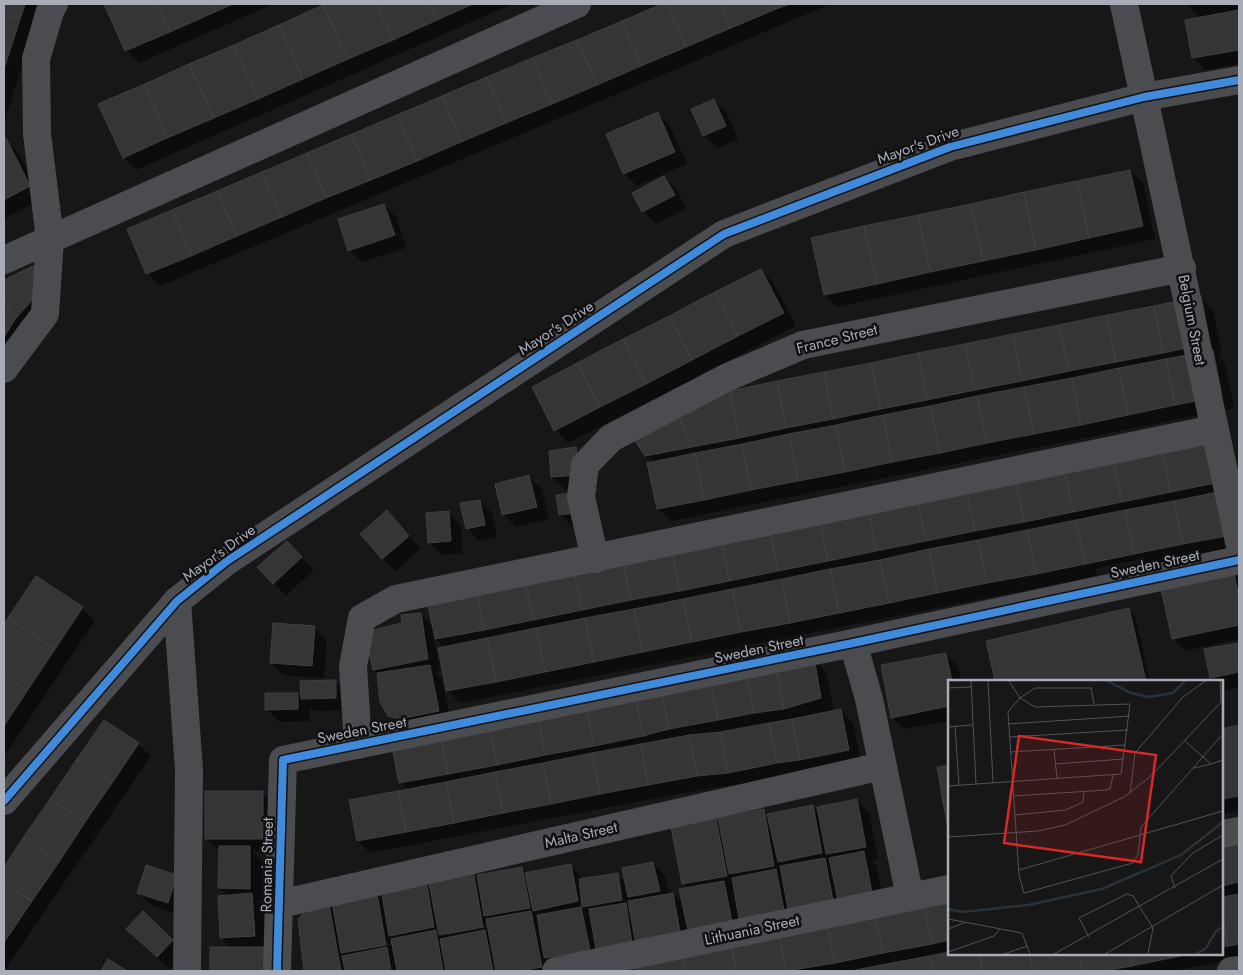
<svg xmlns="http://www.w3.org/2000/svg" width="1243" height="975" font-family="Jost,sans-serif">
<rect width="100%" height="100%" fill="#171717"/>
<path fill="#0007" fill-rule="evenodd" d="M4,4h37l-37,120z
M105,4h168l-134,59 -13,-13z
M328,4h184l-376,166 -12,-13 -24,-53z
M665,4h166l-671,282 -13,-13 -18,-44z
M1188,4h51v60l-33,6 -13,-12 -6,-37 13,-3z
M714,100l12,12 12,27 -21,9 -13,-13z
M657,113l13,13 17,38 -50,22 -13,-13z
M6,140l12,12 24,47 -38,20v-78z
M1130,171l13,12 12,56 -318,68 -12,-12z
M664,177l13,13 9,18 -30,16 -12,-13 -10,-17z
M384,205l12,12 10,31 -44,14 -13,-12z
M35,267l12,12 -43,89v-87z
M761,270l12,12 23,44 -228,117 -12,-13 -23,-43z
M1201,298l12,12 9,45 -4,1 7,7 9,45 -563,113 -13,-13 -5,-45 -7,-7z
M1211,440l28,108 -92,18 -6,-7 -46,10 2,7 -637,127 -12,-12 -8,-42 5,-1 -11,-11 6,34 -4,1 6,7 9,44 -49,5 -13,-13 -10,-40 -5,-5 29,-46 17,-10 14,13z
M575,449l13,12 3,26 -26,2 -13,-12z
M529,477l13,12 7,30 -33,8 -13,-13z
M579,493l15,31 -22,3 -12,-13z
M480,501l12,12 5,24 -18,4 -12,-13z
M387,512l34,37 -26,22 -33,-37z
M448,512l13,13 2,28 -21,2 -12,-12z
M299,555l15,15 -28,26 -12,-13z
M1234,575l5,6v58l-54,12 -12,-13z
M36,578l46,30 13,13 -91,136v-130z
M1129,610l6,6 15,65h-154l-9,-39z
M314,628l13,12 -3,38 -41,-3 -12,-13z
M1239,644v43l-15,3 -2,-9h-7l-4,-3 -5,-28z
M946,654l12,13 3,14h-12v40l-45,8 -12,-12z
M813,658l13,13 8,41 7,-2 12,13 8,39 -120,23 -31,3 -340,65 -12,-12 50,-51 -7,-7z
M335,681l13,13v16l-34,1 -4,-5v15l-31,1 -12,-13 31,-15 4,4z
M104,721l34,23 13,12 -147,215v-101z
M1239,727v84l-17,3v-84z
M949,766v60l-10,-58z
M262,793l13,12v46h-22l9,9v40h-5l7,7 2,41 14,23h-69v-23h20l-10,-10 7,-42 -9,-9 1,-36 -14,-13z
M856,800l13,13 9,46 -7,1 5,5 9,45 -333,61h-247l-6,-52 11,-12 65,-18 9,8 42,-15 5,5 41,-16 5,5 45,-8 6,6 42,-9 13,15 34,-5 10,9 26,-21 12,13 5,19 3,-1 10,10 5,-15 -5,-6 33,-63 5,6 42,-16 5,5 44,-9 7,7zM591,913l1,6 -5,-5zM489,924l1,3 -42,8v-3zM392,942v3l-42,7v-2z
M1239,844v114l-64,13h-565l339,-68v51h273v-106z
M176,876l4,39 -29,-10 -13,-12z
M143,913l42,40 -15,16 -30,-28z"/>
<path fill="#353536" stroke="#3f4043" d="M4,4h21l-5,15 -16,-5z
M104,4h54l12,28 -45,19z
M158,4h53l4,8 -45,20z
M211,4h22l-18,8z
M326,4h50l17,36 -45,19 -25,-54z
M376,4h54l7,16 -44,20z
M430,4h43l-36,16z
M662,4h6l18,43 -45,19 -19,-45z
M668,4h53l10,24 -45,19z
M721,4h53l2,5 -45,19z
M774,4h16l-14,5z
M323,5l25,54 -45,20 -24,-54z
M1239,10v40l-47,8 -7,-38z
M4,14l16,5 -15,47h-1z
M622,21l19,45 -44,19 -20,-45z
M279,25l24,54 -45,20 -24,-54z
M577,40l20,45 -45,19 -20,-46z
M234,45l24,54 -44,19 -25,-54z
M532,58l20,46 -46,19 -19,-46z
M189,64l25,54 -47,20 -22,-54z
M487,77l19,46 -45,19 -19,-46z
M145,84l22,54 -44,20 -25,-54z
M442,96l19,46 -44,19 -20,-46z
M714,99l12,27 -23,10 -12,-27z
M658,112l17,40 -52,22 -17,-40z
M397,115l20,46 -46,19 -19,-46z
M352,134l19,46 -45,18 -19,-45z
M6,138l24,48 -26,14v-61z
M307,153l19,45 -44,19 -20,-45z
M1130,170l13,56 -54,12 -12,-57z
M262,172l20,45 -45,19 -20,-45z
M664,176l11,19 -33,17 -10,-19z
M1077,181l12,57 -53,12 -12,-58z
M217,191l20,45 -46,20 -19,-46z
M1024,192l12,58 -53,11 -12,-57z
M384,204l11,31 -47,16 -10,-32z
M971,204l12,57 -53,11 -12,-57z
M172,210l19,46 -45,18 -19,-45z
M918,215l12,57 -53,12 -13,-58z
M864,226l13,58 -53,11 -13,-57z
M35,265v32l-19,21 -12,-17v-21z
M761,269l23,44 -46,23 -23,-44z
M715,292l23,44 -46,24 -23,-44z
M1201,296l9,47 -47,10 -9,-47z
M4,301l12,17 -12,19z
M1154,306l9,47 -47,9 -9,-47z
M1107,315l9,47 -47,9 -10,-46z
M669,316l23,44 -46,24 -23,-45z
M1059,325l10,46 -47,10 -9,-47z
M1013,334l9,47 -47,9 -10,-46z
M623,339l23,45 -46,23 -23,-44z
M965,344l10,46 -48,10 -9,-47z
M1213,350l9,46 -47,9 -9,-46z
M918,353l9,47 -46,9 -10,-46z
M1166,359l9,46 -47,10 -9,-47z
M577,363l23,44 -46,24 -22,-44z
M871,363l10,46 -48,10 -9,-47z
M1119,368l9,47 -47,10 -9,-47z
M824,372l9,47 -47,9 -9,-47z
M1072,378l9,47 -47,9 -10,-47z
M777,381l9,47 -47,10 -9,-47z
M1024,387l10,47 -47,9 -10,-47z
M730,391l9,47 -47,9 -15,-34z
M977,396l10,47 -47,10 -10,-47z
M930,406l10,47 -48,9 -9,-47z
M677,413l15,34 -47,9 -13,-20z
M883,415l9,47 -47,10 -9,-47z
M836,425l9,47 -47,9 -9,-47z
M789,434l9,47 -47,9 -9,-46z
M1211,439l9,43 -49,10 -9,-43z
M742,444l9,46 -47,10 -9,-47z
M576,447l3,28 -28,2 -2,-26z
M1162,449l9,43 -49,10 -9,-44z
M695,453l9,47 -47,9 -10,-46z
M1113,458l9,44 -49,10 -9,-44z
M1064,468l9,44 -49,10 -9,-44z
M529,475l8,32 -35,8 -7,-31z
M1015,478l9,44 -49,9 -9,-43z
M966,488l9,43 -49,10 -9,-43z
M1223,491l9,44 -49,9 -9,-43z
M580,492l3,20 -24,3 -3,-20z
M917,498l9,43 -50,10 -8,-43z
M480,500l5,25 -19,4 -6,-26z
M1174,501l9,43 -49,10 -9,-44z
M868,508l8,43 -48,10 -9,-44z
M387,510l22,26 -27,23 -22,-25z
M1125,510l9,44 -49,10 -9,-44z
M449,511l2,30 -23,2 -2,-30z
M819,517l9,44 -50,10 -9,-44z
M1076,520l9,44 -49,10 -9,-44z
M769,527l9,44 -49,10 -8,-44z
M1027,530l9,44 -49,9 -9,-43z
M721,537l8,44 -49,10 -9,-44z
M978,540l9,43 -50,10 -8,-44z
M287,541l15,16 -29,27 -16,-17z
M671,547l9,44 -49,9 -9,-43z
M929,549l8,44 -48,10 -9,-43z
M622,557l9,43 -49,10 -9,-44z
M880,560l9,43 -50,10 -9,-44z
M573,566l9,44 -49,10 -9,-44z
M830,569l9,44 -49,10 -8,-44z
M1234,574l5,24v27l-67,14 -11,-50z
M36,576l47,31 -28,42 -47,-31z
M524,576l9,44 -49,10 -9,-44z
M782,579l8,44 -49,9 -9,-43z
M475,586l9,44 -49,9 -9,-43z
M732,589l9,43 -49,10 -9,-43z
M683,599l9,43 -49,10 -9,-43z
M1129,608l17,73h-151l-9,-40z
M634,609l9,43 -49,10 -9,-44z
M421,613l7,46 -55,11 -5,-23 5,-17 29,-7 -1,-8z
M8,618l47,31 -28,42 -23,-16v-51z
M585,618l9,44 -49,10 -9,-44z
M273,623l42,3 -3,40 -42,-3z
M536,628l9,44 -49,10 -9,-44z
M487,638l9,44 -50,9 -8,-43z
M1239,643v29l-29,6 -6,-29z
M946,653l6,28h-3v25l-58,12 -10,-53z
M814,657l7,41 -37,11 -8,-41z
M430,665l9,46 -40,8 -11,-3 -8,-14 -3,-29z
M776,668l8,41 -30,4 -8,-42z
M746,671l8,42 -36,7 -8,-41z
M4,675l23,16 -23,35z
M710,679l8,41 -49,9 -8,-41z
M336,680v18l-35,1 -1,-18z
M661,688l8,41 -26,7 -8,-41z
M265,693h33v16l-33,1z
M635,695l8,41 -49,10 -8,-41z
M586,705l8,41 -49,9 -7,-41z
M841,709l8,41 -49,10 -8,-41z
M538,714l7,41 -48,10 -8,-41z
M792,719l8,41 -23,3 -8,-40z
M104,720l35,23 -27,40 -35,-24z
M769,723l8,40 -49,10 -8,-41z
M489,724l8,41 -49,9 -8,-41z
M1239,725v71l-17,3v-70z
M720,732l8,41 -31,3 -8,-41z
M440,733l8,41 -49,9 -8,-41z
M689,735l8,41 -49,9 -7,-41z
M641,744l7,41 -48,9 -8,-41z
M592,753l8,41 -49,10 -8,-41z
M77,759l35,24 -27,39 -35,-23z
M543,763l8,41 -48,9 -8,-41z
M949,765v36l-6,1 -6,-35z
M495,772l8,41 -49,10 -8,-41z
M446,782l8,41 -48,9 -8,-41z
M205,791h58v48h-58z
M398,791l8,41 -49,9 -8,-41z
M50,799l35,23 -26,40 -36,-24z
M857,799l9,48 -40,7 -9,-47z
M949,801v32l-6,-31z
M813,805l9,48 -44,9 -11,-48z
M764,809l10,57 -45,8 -11,-56z
M716,819l11,57 -45,8 -11,-57z
M23,838l36,24 -27,39 -28,-18v-16z
M1239,843v39l-17,4v-40z
M219,846h31v43l-32,-1z
M864,851l9,47 -34,7 -10,-47z
M825,858l9,48 -45,9 -9,-49z
M653,862l7,29 -32,6 -6,-29z
M571,864l7,37 -45,10 -8,-38z
M146,865l31,10 -9,28 -31,-10z
M522,867l8,41 -46,8 -7,-41z
M776,869l8,42 -45,8 -7,-41z
M473,870l10,57 -44,8 -11,-57z
M618,873l4,27 -40,7 -3,-28z
M426,880l8,47 -45,9 -8,-47z
M724,881l9,46 -44,8 -10,-46z
M4,883l28,18 -27,40 -1,-1z
M376,888l10,57 -45,8 -10,-56z
M252,893l3,43 -35,2 -2,-42z
M673,893l7,39 -45,8 -7,-39z
M1239,894v50l-11,2 -6,-31v-18z
M328,899l13,72h-37l-6,-52 12,-13z
M949,901v39l-17,4 -8,-38z
M626,903l6,41 -36,6 -7,-41z
M924,906l8,38 -49,9 -8,-37z
M581,907l9,43 -46,8 -7,-43z
M143,911l30,29 -16,17 -31,-28z
M531,911l11,56 -22,4h-24l-10,-52z
M1222,915l6,31 -6,1z
M875,916l8,37 -48,10 -8,-37z
M827,926l8,37 -49,8 -7,-36z
M436,930l7,41h-46l-6,-32z
M485,930l8,41h-47l-6,-32z
M779,935l7,36h-50l-5,-26z
M731,945l5,26h-50l-3,-16z
M210,947h59l-1,24h-58z
M387,947l4,24h-46l-3,-15z
M949,952v2h30l4,17h-50l-4,-15z
M979,954h50l4,17h-50z
M1029,954h50l4,17h-50z
M1079,954h50l3,12 -29,5h-20z
M1129,954h51v2l-48,10z
M683,955l3,16h-50l-2,-6z
M929,956l4,15h-51l-1,-6z
M108,959l19,12h-26z
M881,965l1,6h-31z"/>
<g fill="none" stroke-linecap="round" stroke-linejoin="round">
<path stroke="#4b4c50" stroke-width="28" d="M1124,4l115,538
M4,260l573,-256
M4,369l41,-55 5,-75 -13,-105 -1,-75 14,-48 4,-7
M595,559l-14,-62 4,-32 26,-27 117,-61 75,-32 379,-77
M177,601l12,169 -2,201
M853,643l16,56 41,198
M358,745l-5,-79 9,-48 34,-19 818,-170
M1222,834l17,-3
M280,904l602,-138
M277,971l6,-211 570,-117 386,-83
M556,971l393,-82
M1231,971l8,-1"/>
<path stroke="#4b4c50" stroke-width="28" d="M4,801l173,-200 50,-40 497,-327 226,-87 194,-50 95,-17"/>
<defs>
<path id="cycleway" d="M4,801l173,-200 50,-40 497,-327 226,-87 194,-50 95,-17
M277,971l6,-211 570,-117 386,-83"/>
</defs>
<use href="#cycleway" stroke="#111113" stroke-width="11"/>
<use href="#cycleway" stroke="#408adc" stroke-width="8"/>
</g>
<g text-anchor="middle" dominant-baseline="central" stroke-width="5" stroke-linejoin="round" paint-order="stroke">
<g font-size="15" fill="#a8adb8" stroke="#111113">
<text transform="translate(918 145) rotate(-20)">Mayor's Drive</text>
<text transform="translate(1192 320) rotate(79)">Belgium Street</text>
<text transform="translate(556 328) rotate(-33)">Mayor's Drive</text>
<text transform="translate(837 339) rotate(-14)">France Street</text>
<text transform="translate(219 553) rotate(-36)">Mayor's Drive</text>
<text transform="translate(1155 564) rotate(-12)">Sweden Street</text>
<text transform="translate(759 649) rotate(-12)">Sweden Street</text>
<text transform="translate(362 730) rotate(-11)">Sweden Street</text>
<text transform="translate(581 835) rotate(-13)">Malta Street</text>
<text transform="translate(267 865) rotate(-89)">Romania Street</text>
<text transform="translate(752 930) rotate(-12)">Lithuania Street</text>
</g>
</g>
<g transform="translate(948 680)">
<rect width="275" height="275" fill="#171717"/>
<path fill="none" stroke="#2a3239" stroke-width="2.5" d="M159,1l24,12 18,4 24,-4 12,-12M0,229l15,3 65,-7 74,-16 79,-34 42,-33M248,274l10,-6 10,-17 7,-4"/>
<path fill="none" stroke="#515357" stroke-width="1" d="M23,1l5,103M40,1l5,102M272,1l1,20M0,8l23,-1M146,24l-3,-16h-56l-15,10 -12,14 11,163 5,18 109,-30 5,-8 3,-28 82,-93M60,44l122,-8M7,46l4,59M0,47l24,-2M61,57l119,-7M236,60l27,24 12,-4M106,70l3,28M62,72l116,-7M107,84l69,-5M246,88l17,-4M0,106l173,-12 9,-70 -95,3 -15,-9 -11,-17M182,114l5,-41 47,-55 23,-17M66,116l92,-6 4,-1 3,-14M67,135l51,-5 17,-8 1,-10M0,157l90,-6 27,-6 59,-28 28,-22 71,-75M71,190l204,-59M227,208l-4,-12 22,-23 30,-18M0,239l74,14 8,21M0,249l16,-6M141,257l-10,-19 48,-24 6,2 20,32M0,272l46,-16 6,-7M56,274l23,-8M106,274l169,-95M157,274l118,-69M200,274l5,-26"/>
<path fill="#d62828" fill-opacity="0.15" stroke="#d62828" stroke-width="2.5" d="M71,56l137,19 -15,107 -137,-19z"/>
<rect width="275" height="275" fill="none" stroke="#a8adb8" stroke-width="2.5"/>
</g>
<rect width="1243" height="975" fill="none" stroke="#a8adb8" stroke-width="10"/>
</svg>
